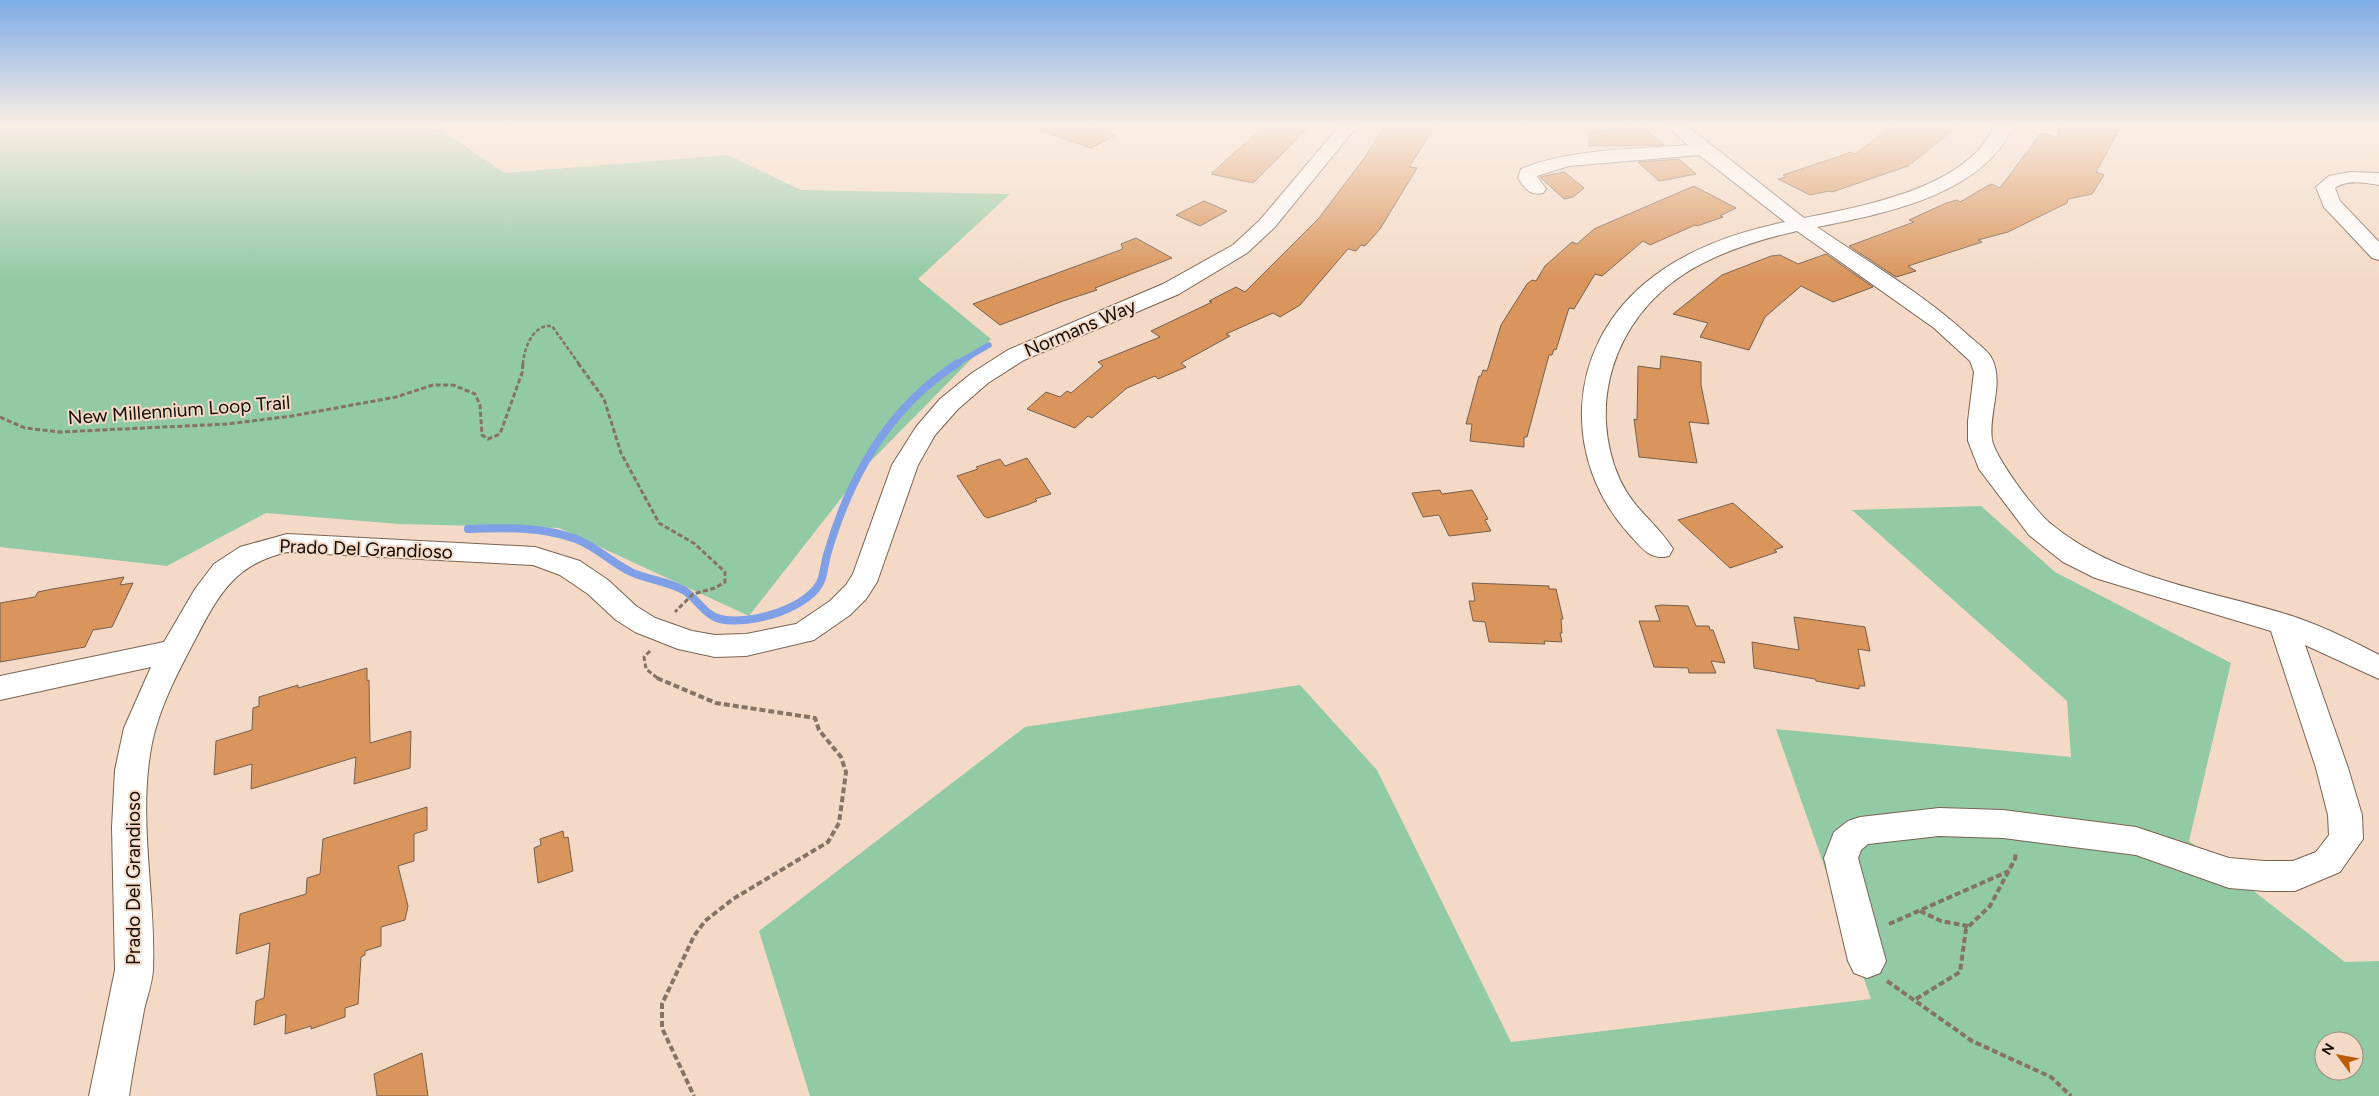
<svg xmlns="http://www.w3.org/2000/svg" width="2379" height="1096" font-family="Figtree,sans-serif">
<rect width="100%" height="100%" fill="#f4dac6"/>
<path fill="#93caa6" fill-rule="evenodd" d="M0,125h433l72,48 223,-18 73,35 209,4 -92,85 73,60 -123,125 -119,152 -190,-88 -160,-4 -133,-11 -99,53 -167,-19z
M1981,506l74,66 176,91 -42,178 156,121 34,-1v135h-1569l-51,-165 266,-204 275,-42 77,85 134,272 360,-43 -95,-270 295,28 -4,-56 -215,-191zM2324,1041h30v30h-30z"/>
<g fill="none" stroke-linecap="round" stroke-linejoin="round">
<path stroke="#7f9fe6" stroke-width="5.5" d="M956,364l33,-19"/>
<path stroke="#7f9fe6" stroke-width="8" d="M468,529c38,-1 72,-3 108,10 21,8 36,24 55,33 17,8 37,9 54,19 12,8 21,25 35,28 29,7 93,-11 102,-41 2,-8 3,-15 5,-23 22,-77 62,-148 131,-192"/>
</g>
<path fill="#d9955c" stroke="#755f4d" d="M1035,125h52l29,10 -25,13 -57,-20z
M1265,125h46l-58,58 -42,-9z
M1385,125h51l-27,42 8,1 -37,61 -15,17 -4,-1 -5,6 -8,-2 -48,56 -20,12 -7,-4 -47,21 4,2 -49,27 5,4 -28,12 -3,-3 -28,12 -35,30 -4,-2 -13,12 -48,-19 19,-17 14,5 7,-6 4,2 32,-27 -5,-4 62,-25 -9,-6 61,-29 -3,-1 27,-14 9,5 74,-74 46,-61z
M1633,125h9l22,20 -75,1v-14l44,-5z
M1893,125h66l-51,41 -76,26 -3,-1 -19,4 -32,-16 8,-2 -3,-2 60,-20 8,-3 4,2z
M2058,125h54v4l7,1 -23,42 8,3 -12,19 -24,5 -1,4 -59,29 -30,8 4,2 -74,24 8,5 -20,6 -47,-31 65,-24 -5,-2 37,-17 11,-3 3,2 27,-16 5,-2 8,4 41,-55 17,4z
M1679,159l17,15 -37,7 -21,-19z
M1564,172l20,16 -11,9 -9,2 -24,-22z
M1694,186l42,22 -16,8 3,1 -26,9 -2,-1 -45,20 -7,-4 -41,35 -7,-2 -21,35 -5,-1 -13,42 -2,-1 -2,6h-3l-22,82h-3v10l-54,-6 2,-17h-6l13,-48h2l2,-6 4,1 14,-46 26,-41 5,-4 4,1 9,-15 27,-24 5,2 17,-15z
M1204,201l23,10 -27,15 -24,-11z
M1136,238l36,20 -77,30 2,2 -34,11 -63,24 -27,-21 150,-55 -2,-5z
M1826,254l47,33 -40,15 -32,-16 -36,31 -16,33 -49,-13 8,-14 -35,-9 49,-39 49,-19 9,-1 18,9z
M1661,356l40,6v23l8,39 -20,-2 8,41 -58,-6 -5,-38 3,1 1,-54 22,3z
M1027,458l24,36 -16,5 2,2 -10,4 -39,13 -4,-2 -27,-40 21,-7 -2,-2 24,-8 5,7z
M1440,490l2,4 30,-4 16,29 -3,1 6,11 -42,5 -10,-21 -16,2 -11,-24z
M1733,503l50,44 -9,3 3,2 -47,16 -52,-48z
M124,577l-4,8 13,-2 -21,44 -19,3 -8,17 -85,15v-59l35,-6 3,-5 14,-3z
M1472,583l77,3v3h7l7,30h-2l1,14h-2l2,9 -18,-1 1,3 -56,-2 -4,-20 -12,-1 -4,-20h6z
M1661,605l27,1 8,20h13l1,4h3l12,33 -14,-2 5,12h-27l-1,-5 -34,-1 -15,-46h21l-5,-15z
M1794,617l71,10 5,24 -12,-2 7,37h-6v3l-43,-8 -1,-2 -61,-11 -2,-26 47,8z
M367,668v13l2,-1 1,63 41,-12 -1,37 -56,16 2,-27 -105,32 1,-25 -38,11 2,-34 36,-11 1,-22 6,-2v-9l39,-12v3z
M427,807v23l-13,4v27l-16,5 10,40 -3,14 -24,7v19l-16,5v4l-4,2 -3,47 -13,4v9l-34,12v-3l-26,8 1,-20 -32,11 2,-24 8,-3 6,-55 -34,11 4,-40 66,-20 1,-16 13,-4 3,-35z
M563,831l1,7 4,-1 5,34 -35,12 -4,-35 7,-3 -1,-6z
M422,1053l6,43h-51l-3,-22z"/>
<g fill="none" stroke-linecap="round" stroke-linejoin="round">
<defs>
<path id="minor" d="M1340,125h18l-84,103 -27,25 -68,41 -155,66 -36,23 -30,26 -23,26 -17,30 -41,117 -11,17 -16,16 -36,25 -68,16 -31,1 -37,-8 -43,-17 -19,-12 -28,-26 -28,-19 -27,-10 -246,-13c-51,12 -67,40 -90,84 -18,34 -37,69 -45,107 -15,76 4,151 1,227 -1,14 -6,27 -9,40 -5,29 -11,57 -15,86h-40l26,-126 -3,-143 3,-57 9,-42 27,-61 -151,33v-24l164,-34 31,-53 19,-25 26,-17 47,-13 248,13 45,14 28,19 28,26 19,12 37,13 23,4 31,-1 50,-10 34,-23 16,-16 7,-11 39,-109 24,-38 24,-28 32,-26 36,-23 155,-66 70,-39 27,-25z
M1666,125h20l118,93c60,-12 164,-30 191,-93h18c-28,70 -131,89 -196,102 51,35 107,67 152,109 8,7 17,13 22,21 14,25 -3,56 1,83 4,19 43,71 59,84 68,56 159,66 241,92 30,10 59,24 87,39v24l-74,-34 43,123 14,47 1,24 -23,33 -45,19h-30l-36,-3 -93,-33 -133,-17 -64,-2 -71,8 -7,6 -3,8 28,103 -6,12 -13,5 -13,-5 -6,-12 -24,-103 10,-26 14,-11 12,-4 79,-9 64,2 133,17 93,31 36,3h28l23,-9 13,-17 -1,-20 -12,-47 -45,-137 -176,-53 -32,-16 -34,-27 -50,-66 -11,-28v-20l6,-49 -4,-11 -36,-33 -137,-97c-39,9 -79,21 -113,43 -69,45 -98,130 -64,206 14,30 37,43 53,69l-4,7c-19,5 -28,-9 -40,-22 -67,-74 -63,-184 15,-250 40,-34 90,-51 141,-62l-86,-67 -130,11 -32,10 9,13 -3,4c-14,3 -18,-5 -25,-15l3,-9c47,-20 115,-20 167,-24z
M2350,172l29,1v12c-14,-2 -32,-6 -44,3l5,13 39,41v18l-7,-2 -48,-51 -8,-20 13,-11z"/>
</defs>
<use href="#minor" stroke="#7a6352" stroke-width="2"/>
<path stroke="#847366" stroke-width="2.5" stroke-dasharray="4 2" stroke-linecap="butt" d="M523,364c1,-16 10,-40 29,-38l27,38"/>
<path stroke="#847366" stroke-width="3" stroke-dasharray="5 2.5" stroke-linecap="butt" d="M578,363l26,36 17,54 38,70 36,21 30,28v10l-10,6 -22,6 -18,18
M0,417l25,11 35,4 167,-8 65,-8 104,-19 37,-12h20l22,9 5,11 2,30 6,4 12,-5 22,-61 1,-10
M650,651l-6,6 2,12 14,11"/>
<path stroke="#847366" stroke-width="4" stroke-dasharray="6 3" stroke-linecap="butt" d="M657,678l59,25 99,15 4,12 22,27 5,15 -7,51 -11,19 -95,57 -28,22 -11,15 -32,68v24l32,68
M1920,911l21,10 27,5
M1889,924l120,-53
M1887,981l85,60 79,36 20,19
M1916,999l44,-27 6,-43 24,-23 25,-47 1,-7"/>
<use href="#minor" fill="#fff" fill-rule="evenodd"/>
</g>
<linearGradient id="sky" x2="0" y2="1"><stop stop-color="#7eace7"/><stop offset="0.45" stop-color="#faeee5"/><stop offset="1" stop-color="#faeee5" stop-opacity="0"/></linearGradient>
<rect width="2379" height="278" fill="url(#sky)"/>
<g text-anchor="middle" dominant-baseline="central" stroke-width="4" stroke-linejoin="round" paint-order="stroke">
<g font-size="19" fill="#140c06" stroke="#f4dac6">
<text transform="translate(1080 328) rotate(-23)">Normans Way</text>
<text transform="translate(179 410) rotate(-4)">New Millennium Loop Trail</text>
<text transform="translate(366 549) rotate(2)">Prado Del Grandioso</text>
<text transform="translate(133 878) rotate(-90)">Prado Del Grandioso</text>
</g>
</g>
<g transform="translate(2339 1056) rotate(302)"><circle r="24" fill="#f4dac6" stroke="#9a8879"/>
<path d="M0-4L9 19L0 12L-9 19Z" fill="#b95d07"/>
<text y="-8" font-size="14" font-weight="bold" text-anchor="middle" fill="#140c06">N</text>
</g>
</svg>
